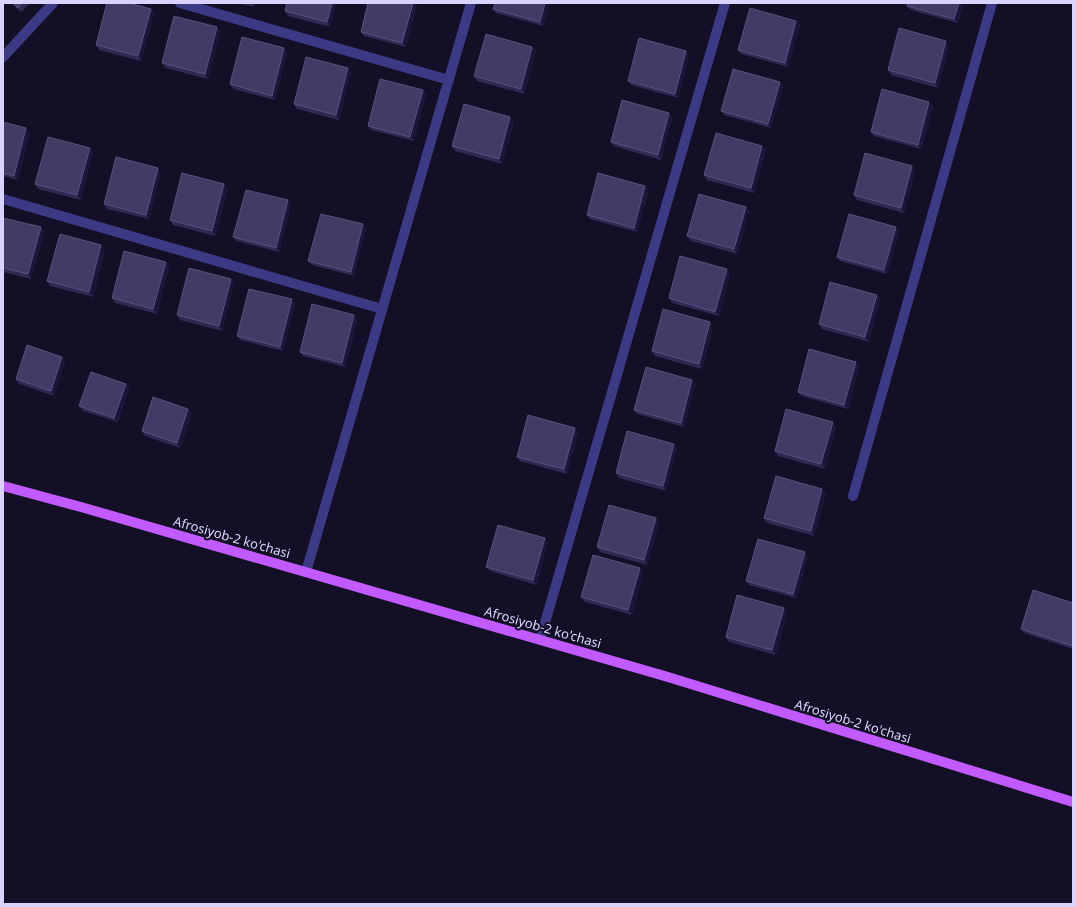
<svg xmlns="http://www.w3.org/2000/svg" width="1076" height="907" font-family="'Noto Sans',sans-serif">
<rect width="100%" height="100%" fill="#130f26"/>
<g fill="none" stroke-linecap="round" stroke-linejoin="round">
<path stroke="#3d3a85" stroke-width="10" d="M180,3l269,77
M3,57l50,-54
M3,199l379,110
M853,496l139,-493
M306,572l165,-569
M540,640l185,-637"/>
<path stroke="#c25bff" stroke-width="10" d="M3,486l78,21 587,170 405,125"/>
</g>
<path fill="#312854" d="M11,3h19l-9,9z
M239,3h16l-1,4z
M336,3l-6,24 -42,-11 -3,-5z
M368,3h49l-11,44 -42,-11 -3,-4z
M550,3l-7,23 -47,-13 -3,-4z
M908,3h55l-5,20 -47,-13 -4,-4z
M151,9l3,4 -13,48 -42,-11 -3,-5z
M796,21l4,4 -12,42 -47,-13 -3,-4z
M217,27l3,5 -12,47 -42,-11 -4,-5z
M949,46l-11,42 -47,-13 -3,-5z
M532,47l4,4 -12,43 -47,-13 -3,-5z
M686,51l3,5 -11,42 -47,-13 -3,-4z
M287,53l-12,47 -42,-11 -3,-5z
M351,72l-12,48 -42,-11 -3,-5z
M783,86l-12,42 -47,-13 -3,-4z
M426,94l-12,47 -43,-11 -3,-4z
M929,102l4,5 -12,42 -47,-13 -3,-4z
M672,117l-11,43 -47,-14 -3,-4z
M3,122l27,11 -12,47 -15,-4z
M514,122l-12,42 -47,-13 -3,-5z
M90,148l3,4 -12,48 -43,-11 -3,-5z
M766,150l-12,43 -47,-13 -3,-5z
M912,166l3,5 -11,42 -47,-13 -3,-5z
M161,172l-12,47 -42,-10 -3,-5z
M645,186l4,4 -12,42 -47,-13 -3,-4z
M228,188l-13,48 -42,-11 -3,-5z
M291,205l-12,47 -42,-11 -4,-4z
M746,207l3,4 -12,43 -46,-13 -4,-5z
M3,218l38,9 3,5 -13,47 -28,-7z
M363,224l3,5 -12,47 -42,-11 -4,-4z
M896,227l3,5 -12,42 -47,-13 -3,-4z
M105,250l-12,47 -43,-11 -3,-5z
M166,262l3,5 -12,47 -42,-11 -3,-5z
M730,274l-11,42 -47,-13 -3,-5z
M234,283l-12,48 -42,-11 -3,-5z
M877,295l3,4 -11,43 -47,-13 -3,-5z
M292,299l3,5 -12,47 -42,-11 -4,-4z
M358,320l-13,47 -42,-11 -3,-4z
M710,322l3,5 -11,42 -47,-13 -3,-5z
M62,357l3,4 -11,35 -35,-12 -3,-5z
M856,362l3,5 -11,42 -47,-13 -3,-4z
M692,380l3,5 -11,42 -47,-13 -3,-4z
M126,384l3,4 -11,34 -35,-11 -4,-5z
M188,409l4,4 -12,35 -35,-12 -3,-5z
M836,427l-11,42 -47,-13 -3,-5z
M578,432l-11,42 -47,-13 -3,-4z
M674,444l3,4 -11,43 -47,-13 -3,-5z
M826,493l-12,43 -47,-13 -3,-5z
M656,518l3,4 -12,43 -47,-13 -3,-5z
M545,538l3,4 -12,43 -46,-14 -4,-4z
M808,556l-12,42 -47,-13 -3,-4z
M643,573l-11,42 -47,-13 -4,-5z
M1073,603v46l-49,-16 -3,-4z
M784,608l3,4 -11,43 -47,-13 -3,-5z"/>
<path fill="#1d163a" d="M252,3h3l-1,4z
M332,3h4l-6,24 -3,-5z
M413,3h4l-11,44 -4,-4z
M545,3h5l-7,23 -3,-4z
M959,3h4l-5,20 -4,-4z
M151,9l3,4 -13,48 -3,-5z
M796,21l4,4 -12,42 -3,-4z
M217,27l3,5 -12,47 -3,-5z
M946,41l3,5 -11,42 -3,-5z
M532,47l4,4 -12,43 -3,-5z
M284,48l3,5 -12,47 -3,-4z
M686,51l3,5 -11,42 -3,-4z
M348,68l3,4 -12,48 -3,-5z
M780,82l3,4 -12,42 -3,-4z
M423,90l3,4 -12,47 -4,-4z
M929,102l4,5 -12,42 -3,-4z
M669,113l3,4 -11,43 -3,-5z
M510,117l4,5 -12,42 -3,-5z
M26,128l4,5 -12,47 -4,-4z
M762,146l4,4 -12,43 -3,-5z
M90,148l3,4 -12,48 -4,-5z
M912,166l3,5 -11,42 -3,-5z
M158,168l3,4 -12,47 -3,-4z
M224,184l4,4 -13,48 -3,-5z
M645,186l4,4 -12,42 -3,-4z
M288,200l3,5 -12,47 -3,-4z
M746,207l3,4 -12,43 -3,-5z
M363,224l3,5 -12,47 -3,-4z
M41,227l3,5 -13,47 -3,-5z
M896,227l3,5 -12,42 -3,-4z
M101,245l4,5 -12,47 -4,-5z
M166,262l3,5 -12,47 -4,-5z
M727,269l3,5 -11,42 -4,-4z
M231,279l3,4 -12,48 -3,-5z
M877,295l3,4 -11,43 -4,-5z
M292,299l3,5 -12,47 -3,-4z
M354,315l4,5 -13,47 -3,-4z
M710,322l3,5 -11,42 -3,-5z
M62,357l3,4 -11,35 -3,-5z
M856,362l3,5 -11,42 -4,-4z
M692,380l3,5 -11,42 -3,-4z
M126,384l3,4 -11,34 -4,-4z
M188,409l4,4 -12,35 -3,-5z
M833,422l3,5 -11,42 -4,-5z
M575,428l3,4 -11,42 -3,-5z
M674,444l3,4 -11,43 -3,-5z
M822,489l4,4 -12,43 -3,-5z
M656,518l3,4 -12,43 -3,-5z
M545,538l3,4 -12,43 -3,-5z
M805,552l3,4 -12,42 -3,-4z
M640,568l3,5 -11,42 -4,-5z
M784,608l3,4 -11,43 -4,-5z"/>
<path fill="#433a66" stroke="#5a527e" d="M13,3h9l-4,5z
M107,3h22l22,6 -13,47 -42,-11z
M287,3h45l-5,19 -42,-11z
M368,3h45l-11,40 -41,-11z
M495,3h50l-5,19 -47,-13z
M908,3h51l-5,16 -47,-13z
M750,8l46,13 -11,42 -47,-13z
M174,16l43,11 -12,47 -43,-11z
M899,28l47,13 -11,42 -47,-13z
M486,34l46,13 -11,42 -47,-13z
M242,37l42,11 -12,48 -42,-12z
M639,38l47,13 -11,43 -47,-13z
M306,57l42,11 -12,47 -42,-11z
M733,69l47,13 -12,42 -47,-13z
M380,79l43,11 -13,47 -42,-11z
M882,89l47,13 -11,43 -47,-13z
M622,100l47,13 -11,42 -47,-13z
M464,104l46,13 -11,42 -47,-13z
M3,122l23,6 -12,48 -11,-3z
M716,133l46,13 -11,42 -47,-13z
M48,137l42,11 -13,47 -42,-11z
M865,153l47,13 -11,42 -47,-13z
M116,157l42,11 -12,47 -42,-11z
M182,173l42,11 -12,47 -42,-11z
M598,173l47,13 -11,42 -47,-13z
M246,190l42,10 -12,48 -43,-11z
M699,194l47,13 -12,42 -47,-13z
M321,214l42,10 -12,48 -43,-11z
M849,214l47,13 -12,43 -47,-13z
M3,218l38,9 -13,47 -25,-6z
M60,234l41,11 -12,47 -42,-11z
M124,251l42,11 -13,47 -41,-11z
M680,256l47,13 -12,43 -46,-14z
M189,268l42,11 -12,47 -42,-11z
M830,282l47,13 -12,42 -46,-13z
M249,289l43,10 -12,48 -43,-11z
M312,304l42,11 -12,48 -42,-11z
M663,309l47,13 -11,42 -47,-13z
M27,345l35,12 -11,34 -35,-12z
M809,349l47,13 -12,43 -46,-13z
M646,367l46,13 -11,43 -47,-13z
M91,372l35,12 -12,34 -35,-12z
M153,397l35,12 -11,34 -35,-12z
M786,409l47,13 -12,42 -46,-13z
M528,415l47,13 -11,41 -47,-12z
M627,431l47,13 -11,42 -47,-13z
M776,476l46,13 -11,42 -47,-13z
M609,505l47,13 -12,42 -47,-13z
M498,525l47,13 -12,42 -47,-13z
M758,539l47,13 -12,42 -47,-13z
M593,555l47,13 -12,42 -47,-13z
M1033,590l40,13v43l-52,-17z
M737,595l47,13 -12,42 -46,-13z"/>
<g text-anchor="middle" dominant-baseline="central" stroke-width="4" stroke-linejoin="round" paint-order="stroke">
<g font-size="13" fill="#d9d4ff" stroke="#130f26">
<text transform="translate(232 537) rotate(16)">Afrosiyob-2 ko'chasi</text>
<text transform="translate(543 627) rotate(16)">Afrosiyob-2 ko'chasi</text>
<text transform="translate(853 721) rotate(17)">Afrosiyob-2 ko'chasi</text>
</g>
</g>
<rect width="1076" height="907" fill="none" stroke="#d9d4ff" stroke-width="8"/>
</svg>
